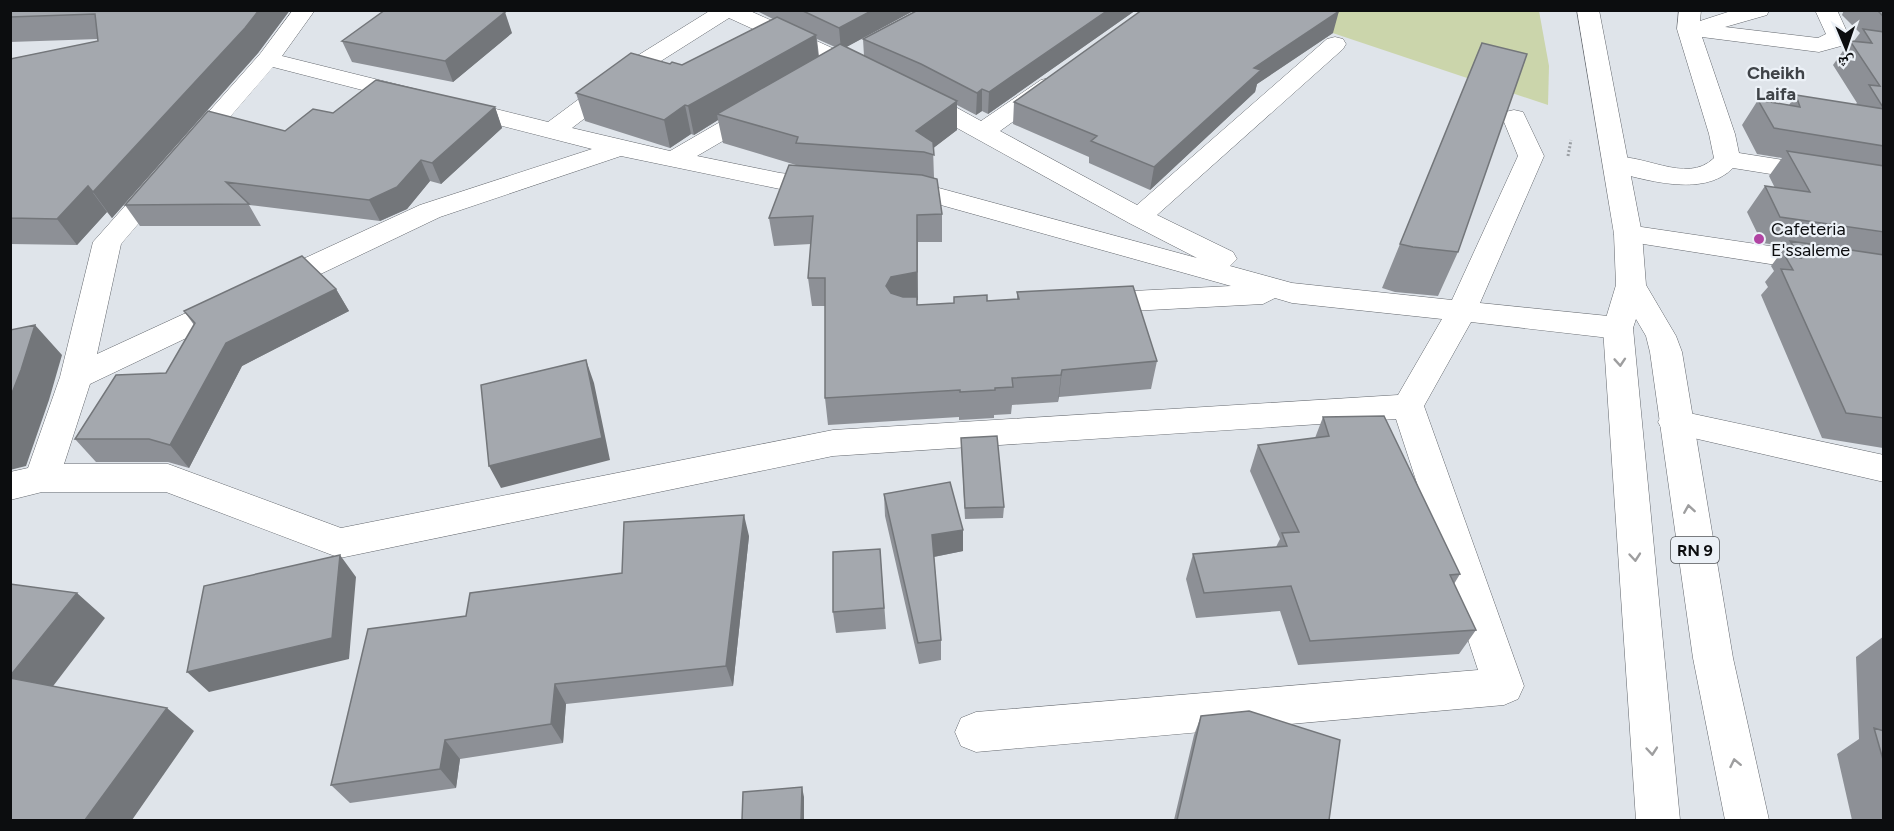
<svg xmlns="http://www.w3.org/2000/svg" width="1894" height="831" font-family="Figtree,'Noto Naskh Arabic',sans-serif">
<rect width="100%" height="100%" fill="#dfe4ea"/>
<path fill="#cbd5ab" d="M1267,11h272l10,55 -1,39z"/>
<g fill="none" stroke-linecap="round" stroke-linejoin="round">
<defs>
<path id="street" d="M293,10h22l-33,46 266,66 89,-66 74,-46h37l124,56 4,5 -4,5 -8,2 -8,-2 -127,-58 -76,48 -81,62 98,23 81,-47 9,-2 9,2 3,5 -3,5 -72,42 83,17 56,6 4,6 -4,6 -9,2 -47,-4 -159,-33 -181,61 -350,167 -26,80h104l173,64 492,-98 565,-35 44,-76 -150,-16 -17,-5 -12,6 -170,9 -11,-3 -4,-7 4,-7 11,-3 138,-7 -308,-86 -35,-4 -4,-6 4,-6 9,-2 27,2 273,74 -68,-35 -219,-121 -3,-5 3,-5 9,-2 9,2 53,29 60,-41 8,-2 8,2 4,5 -4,5 -57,41 137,74 190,-166 8,-2 8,2 3,5 -3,5 -186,166 76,37 4,7 -7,7 62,17 160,17 66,-144 -16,-39 3,-5 9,-2 9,2 21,44 -64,147 138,14 11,4 4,7 -4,7 -11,4 -147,-17 -47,84 100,280 -6,13 -14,6 -528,47 -15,-6 -6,-14 6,-14 15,-6 502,-42 -82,-251 -563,37 -493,102 -174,-66h-124l-32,8v-28l18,-4 32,-91 33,-135 167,-188zM273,67l319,82 -172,56 -323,149 24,-110z
M1679,10h22l-1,11 34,-11h35l-2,5 -42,12 93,11 8,-4 -11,-24h22l11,24 -7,12 -22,6 -117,-15 33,97 4,19 145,23v16l-151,-24c-30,31 -90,11 -126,2l-4,-6 4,-6c33,-8 79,28 107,0l-5,-24 -32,-105z
M1628,225l256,38v19l-266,-42 -4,-6 4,-6z
M1675,410l209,45v27l-221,-51 -5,-9 5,-9z"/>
<path id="primary" d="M1577,10h22l43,224 4,51 30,51 6,16 51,306 36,162h-44l-32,-162 -43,-306 -4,-16 -10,-17 -3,9 47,492h-44l-33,-492 13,-43 -2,-51z"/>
</defs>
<use href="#street" stroke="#64686e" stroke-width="1"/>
<use href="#primary" stroke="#64686e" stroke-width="1"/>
<path stroke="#9a9ea3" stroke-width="3" stroke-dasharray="2 2" stroke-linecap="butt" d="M1568,156l3,-16"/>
<use href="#street" fill="#fff" fill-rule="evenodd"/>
<use href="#primary" fill="#fff" fill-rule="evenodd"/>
</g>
<path fill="#8d9096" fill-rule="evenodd" d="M10,10h280l-32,43 -146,165 -5,-6 -30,33 -67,-1v-185l88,-18v-2l-88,3z
M755,10h160l-69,37 18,9 -1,-17 55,-29h218l-148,104 -6,-3 -6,4 -19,-10v25l-24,18 1,30 8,36v28h-24l-1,63 100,-6v-7l140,69 -6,28 -92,8 -1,5 -46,3 -1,9 -17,1v3l-35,2v-3l-131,8 -3,-27v-92h-13l-4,-28 3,-34 -37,2 -5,-28 27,-53 -73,-22 -5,-23 -24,15 -3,-1 -21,14 -85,-27 -9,-28 106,-28 91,-46zM817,39l18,8 -16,9z
M1844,10h40v439l-1,-1 -61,-10 -61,-143 7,-8 -3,-5 9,-11 -3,-5 15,-20 -24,-3 -15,-31 18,-26 10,2 -6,-12 13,-18 -25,-4 -15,-29 16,-25 31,5 7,-10 59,10 2,-2 -24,-38 17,-24h4l6,-8 -18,-18z
M512,33l-59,49 -101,-20 -10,-21z
M1333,33l-76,51 -2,8 -105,98 -61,-27v-6l-76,-33 1,-22z
M495,107l7,21 -61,56 -11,-3 -23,28 -27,12 -131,-16 12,21h-121l-15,-21 160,-74 48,-18z
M1400,244l58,8 -20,44 -43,-4 -13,-4z
M336,289l13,22 -107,55 -53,102 -21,-6h-72l-21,-23 91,-66 28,-48 -10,-14z
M1323,417l137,157 -6,10 22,46 -17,24 -161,11 -18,-54 -84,7 -10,-39 7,-25 83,-7 4,-8 -30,-68 8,-26 57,-7z
M961,438l43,69 -1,11 -38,1z
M884,494l79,36v21l-29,6 7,83v20l-22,4 -34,-148z
M749,536l-16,150 -167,18 -3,39 -103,16 -4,29 -106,15 -19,-18 291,-212z
M880,549l6,80 -50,4 -3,-21z
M1884,636v184h-32l-15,-66 22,-15 -3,-82z
M1201,716l128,104h-155l20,-85z"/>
<path fill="#73767a" d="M259,10h31l-32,43 -146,165 -19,-26z
M873,10h42l-74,40 -2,-22z
M1108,10h28l-148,104 1,-22z
M1339,11l-6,22 -76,51 -2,8 -105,98 4,-23 100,-99z
M505,12l7,21 -59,49 -8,-21z
M816,35l3,27 -102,52 1,6 -24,15 -6,-29z
M982,89v22l-6,4 1,-22z
M957,101v29l-30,23 -11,-22z
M685,105l6,29 -21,14 -6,-28z
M495,107l7,21 -61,56 -9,-21z
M421,160l9,21 -23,28 -27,12 -11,-21z
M88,186l19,26 -30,33 -20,-26z
M917,215l1,85 -26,5 -6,-19z
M336,289l13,22 -107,55 -53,102 -19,-23 56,-102z
M35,325l27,30 -13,45 -23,66 -16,4v-72z
M586,360l8,23 16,77 -109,28 -12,-22z
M1062,370l-3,27 -1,5 3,-27z
M744,515l5,21 -16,150 -7,-20z
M963,530v21l-30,6 -1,-22z
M340,555l16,22 -7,82 -140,33 -22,-20z
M77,593l28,25 -64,84 -31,-23v-3z
M555,684l11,20 -3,39 -12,-19z
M167,708l27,23 -62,89h-47z
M445,740l15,19 -4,29 -16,-19z
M802,787l2,10v23h-3z"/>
<path fill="#a4a8ae" stroke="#73767a" stroke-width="1.5" d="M10,10h249l-14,18 -152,164 -5,-6 -31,33 -47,-1v-159l88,-18 -3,-27 -85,3z
M385,10h112l8,2 -60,49 -103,-20z
M801,10h72l-34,18z
M918,10h190l-119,82 -7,-3 -5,4 -56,-29 -58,-25z
M1142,10h195l2,1 -85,57 7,2 -107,97 -63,-26 6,-5 -83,-34z
M1877,10h7v7z
M777,17l39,18 -128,71 -3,-1 -21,15 -88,-27 55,-40 39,11 2,-2 10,3z
M1863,29l21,3v77l-15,-24 11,1 -30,-45 22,2z
M1482,43l45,11 -69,198 -45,-5 -13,-3z
M840,44l117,57 -41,30 17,11 1,13 -10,-3 -128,-9 2,-6 -81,-23z
M376,80l119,27 -63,56 -11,-3 -24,27 -28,13 -143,-18 23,22 -124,1 83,-94 77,20 28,-22 20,4z
M1796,95l88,14v37l-110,-18 -16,-28 42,7z
M1787,151l97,15v66l-104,-15 -15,-31 45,6z
M789,165l133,10 15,4 5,35 -25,1v57l-26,5 -5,9 5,7 12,4h14v8l37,-2v-6l33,-2v6l32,-2 -2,-7 116,-6 24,75 -95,9 -1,5 -49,3 1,9 -18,1v2l-35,2v-2l-135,8v-120h-17l5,-62 -44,2z
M1790,241l94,14v163l-38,-5 -65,-144 12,1 -8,-14 16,2z
M302,256l34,33 -110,54 -56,102 -21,-6h-74l41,-64 50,-2 29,-50 -11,-12z
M35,325l-14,45 -11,28v-68z
M586,360l16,78 -113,28 -8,-81z
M1384,416l76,158 -10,1 26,55 -166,11 -19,-55 -87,7 -11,-39 94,-8 -5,-13 17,-1 -41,-87 71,-9 -6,-19z
M997,436l7,71 -39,1 -4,-70z
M950,482l13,48 -31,5 9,105 -23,3 -34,-149z
M744,515l-18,151 -171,18 -4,40 -106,16 -5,29 -109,16 37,-156 98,-13 4,-23 152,-20 2,-51z
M880,549l4,59 -51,4v-60z
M340,555l-8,83 -145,34 17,-86z
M10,584l67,9 -67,83z
M10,678l157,30 -82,112h-75z
M1249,711l91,29 -11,80h-152l24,-104z
M1874,728l10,3v32z
M802,787l-1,33h-59l1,-28z"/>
<defs><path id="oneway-chevron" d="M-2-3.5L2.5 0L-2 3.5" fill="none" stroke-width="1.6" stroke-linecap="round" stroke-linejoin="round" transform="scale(1.5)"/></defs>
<g stroke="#9e9e9f">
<use href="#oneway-chevron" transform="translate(1620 362) rotate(86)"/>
<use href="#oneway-chevron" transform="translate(1689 509) rotate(-99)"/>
<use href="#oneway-chevron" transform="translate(1635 557) rotate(85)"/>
<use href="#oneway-chevron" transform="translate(1652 751) rotate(85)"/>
<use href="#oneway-chevron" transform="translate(1735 763) rotate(-102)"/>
</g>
<circle fill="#b144a3" stroke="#ecf1f7" stroke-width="2" cx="1759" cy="239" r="6"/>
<g text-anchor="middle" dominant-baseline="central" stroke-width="4.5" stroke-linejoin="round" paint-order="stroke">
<rect fill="#ecf1f7" stroke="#4f5155" stroke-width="1.5" x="1671" y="537" width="48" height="26" rx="4.5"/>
<g font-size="16" font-weight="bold" fill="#0c0d0f">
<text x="1695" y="550">RN 9</text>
</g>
<g font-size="18" font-weight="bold" fill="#3f4348" stroke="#ecf1f7">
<text x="1776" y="73">Cheikh<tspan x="1776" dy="21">Laifa</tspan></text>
</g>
<g font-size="18" fill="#0c0d0f" stroke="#ecf1f7" text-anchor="start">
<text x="1771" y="229">Cafeteria<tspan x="1771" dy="21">E'ssaleme</tspan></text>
</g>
</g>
<rect width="1894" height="831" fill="none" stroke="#0c0d0f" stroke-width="24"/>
<g transform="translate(1846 48) rotate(178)" stroke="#ecf1f7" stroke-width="4.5" paint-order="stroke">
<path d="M0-4.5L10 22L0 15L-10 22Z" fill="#0c0d0f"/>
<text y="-9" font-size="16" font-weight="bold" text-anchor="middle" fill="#0c0d0f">ش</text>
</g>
</svg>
